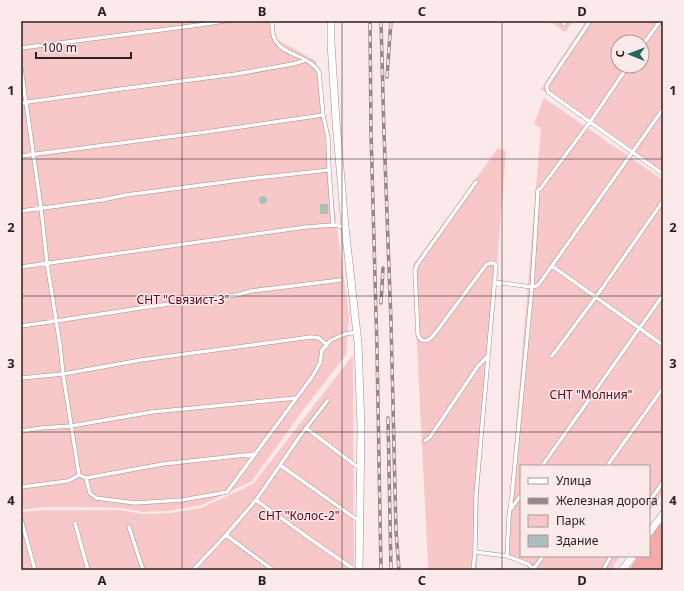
<svg xmlns="http://www.w3.org/2000/svg" width="684" height="591" font-family="'Noto Sans',sans-serif">
<rect width="100%" height="100%" fill="#fce9e9"/>
<path fill="#f8c8c8" fill-rule="evenodd" d="M21,21h253l2,18 40,22 13,109 20,146 -3,39 -43,55 -51,71 -50,24 -34,6 -25,1 -21,-4 -36,-1h-42l-23,3z
M550,21h23l-8,11z
M586,21h77v152l-122,-84zM618,42h24v24h-24z
M544,98l119,82v312l-14,20v-46h-128v90h99l-9,14h-83l2,-2 -8,-5 -17,-5 36,-430 -7,-4z
M498,148l8,3 -27,340 -2,79h-48l-1,-6 -15,-299z
M353,355l1,215h-333v-58l22,-2h76l25,4 26,-1 31,-5 52,-24z"/>
<path fill="#f4a9ab" d="M663,519v51h-34l9,-14h11v-16z"/>
<path fill="#a8bfba" d="M259 200a4 4 0 1 1 8 0a4 4 0 1 1-8 0Z
M320,204h8v10h-8z"/>
<g fill="none" stroke-linecap="round" stroke-linejoin="round">
<defs>
<path id="lane" d="M272,21c0,6 0,13 3,19 9,16 34,15 44,32l4,43 5,23 1,32 4,55
M590,21l-43,64v4l1,3 115,82
M564,24l2,-3
M642,46l18,-25
M21,48l178,-23 25,-4
M21,68l20,140 6,55 13,82 3,29 16,101 7,3 4,15 6,5 39,5 47,-3 29,-5 16,-3 85,-115 8,-14 2,-13 9,-10 14,-6 12,-2
M21,103l100,-14 115,-15 57,-10 13,-4
M21,156l185,-24 117,-17
M21,211l81,-11 24,-5 122,-16 81,-9
M552,266l111,79
M21,267l285,-40 27,-2 12,2
M494,282l38,5 4,-1 3,-2 124,-175
M21,326l35,-5 91,-14 90,-12 14,-4 90,-11
M552,356l44,-59 67,-96
M21,378l42,-4 78,-14 170,-23 8,1 8,7
M306,428l53,40
M21,431l21,-3 29,-2 81,-14 144,-14
M425,441l5,-4 48,-71 10,-10
M280,465l79,56
M542,466l121,-171
M607,466l56,-78
M86,478l77,-14 92,-10
M21,487l47,-6 11,-6
M256,500l60,43 39,27
M649,502l14,-20
M511,509l10,-14
M21,519l14,51
M75,523l13,47
M129,527l14,43
M226,535l47,35
M475,552l32,4 21,8 7,6
M507,556l2,-40 3,-21 20,-208 6,-97 3,-2 49,-66 38,-56
M193,570l33,-35 30,-35 44,-64 28,-36
M473,570l2,-18 1,-57 20,-230 -3,-2h-3l-4,2 -53,71c-5,5 -11,8 -15,-1l-3,-64 1,-4 3,-5 57,-80
M533,570l10,-14
M603,570l8,-14"/>
<path id="street" d="M331,21v22l5,78 9,106 13,116 3,85 -2,142
M649,533l14,-19
M622,570l11,-14"/>
</defs>
<use href="#lane" stroke="#a38d8d" stroke-width="4.5"/>
<use href="#street" stroke="#a38d8d" stroke-width="8"/>
<use href="#lane" stroke="#fff" stroke-width="3.5"/>
<use href="#street" stroke="#fff" stroke-width="7"/>
<defs>
<path id="rail" d="M381,21l3,112 7,189 5,209 3,39
M370,24l1,108 6,217 4,221
M387,77l4,-56
M381,303l2,-35
M388,418l3,152"/>
</defs>
<use href="#rail" stroke="#958787" stroke-width="3.5"/>
<use href="#rail" stroke="#fce9e9" stroke-width="2" stroke-dasharray="6" stroke-linecap="butt"/>
</g>
<path fill="none" stroke="#2a2121" stroke-width="1" stroke-opacity="0.55" d="M182,21v549M342,21v549M502,21v549M21,159h642M21,296h642M21,432h642"/>
<g text-anchor="middle" dominant-baseline="central" stroke-width="3" stroke-linejoin="round" paint-order="stroke">
<g font-size="12" fill="#5f0619" stroke="#fce9e9">
<text x="183" y="299">СНТ "Связист-3"</text>
<text x="591" y="394">СНТ "Молния"</text>
<text x="299" y="515">СНТ "Колос-2"</text>
</g>
</g>
<rect width="684" height="591" fill="none" stroke="#fce9e9" stroke-width="44"/>
<rect x="520" y="465" width="130" height="92" fill="#fce9e9" stroke="#a89999"/>
<rect x="528" y="478" width="20" height="6" fill="#ffffff" stroke="#a89999"/>
<text x="556" y="485" font-size="12" fill="#2a2121">Улица</text>
<rect x="528" y="498" width="20" height="6" fill="#958787" stroke="#a89999"/>
<text x="556" y="505" font-size="12" fill="#2a2121">Железная дорога</text>
<rect x="528" y="515" width="20" height="12" fill="#f8c8c8" stroke="#a89999"/>
<text x="556" y="525" font-size="12" fill="#2a2121">Парк</text>
<rect x="528" y="535" width="20" height="12" fill="#a8bfba" stroke="#a89999"/>
<text x="556" y="545" font-size="12" fill="#2a2121">Здание</text>
<g transform="translate(630 54) rotate(271)"><circle r="19" fill="#fce9e9" stroke="#a89999"/>
<path d="M0-3L7 15L0 10L-7 15Z" fill="#23695d"/>
<text y="-6" font-size="11" font-weight="bold" text-anchor="middle" fill="#2a2121">С</text>
</g>
<path d="M36 52v6h95v-6" fill="none" stroke="#2a2121" stroke-width="2"/>
<text x="42" y="52" font-size="12" fill="#2a2121" stroke="#fce9e9" stroke-width="3" paint-order="stroke">100 m</text>
<rect x="22" y="22" width="640" height="547" fill="none" stroke="#2a2121" stroke-width="1.5"/>
<g font-size="13" text-anchor="middle" font-weight="bold" fill="#2a2121">
<text x="102" y="16">A</text>
<text x="262" y="16">B</text>
<text x="422" y="16">C</text>
<text x="582" y="16">D</text>
<text x="11" y="95">1</text>
<text x="673" y="95">1</text>
<text x="11" y="232">2</text>
<text x="673" y="232">2</text>
<text x="11" y="368">3</text>
<text x="673" y="368">3</text>
<text x="11" y="505">4</text>
<text x="673" y="505">4</text>
<text x="102" y="585">A</text>
<text x="262" y="585">B</text>
<text x="422" y="585">C</text>
<text x="582" y="585">D</text>
</g>
</svg>
